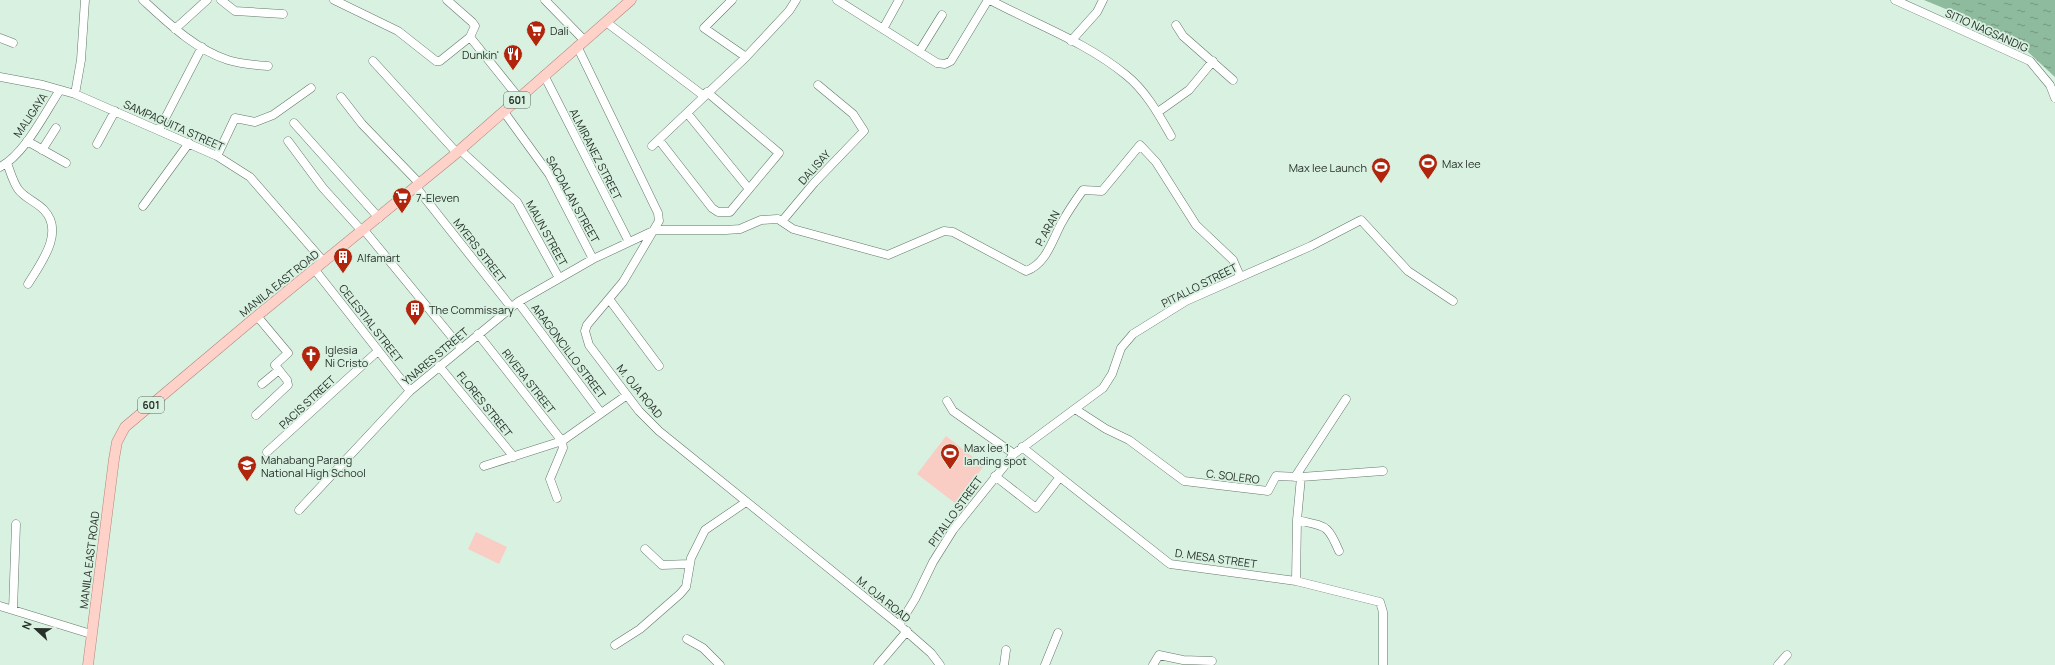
<svg xmlns="http://www.w3.org/2000/svg" width="2055" height="665" font-family="Manrope,sans-serif">
<defs>
<pattern id="water-ripples" width="26" height="14" patternUnits="userSpaceOnUse"><rect width="26" height="14" fill="#8ebb9d"/><path d="M2 4q2-2 4 0t4 0M15 11q2-2 4 0t4 0" fill="none" stroke="#749980"/></pattern>
</defs>
<rect width="100%" height="100%" fill="#d9f1e0"/>
<path fill="#f9cdc3" d="M946,436l38,30 -29,37 -38,-29z
M476,532l31,15 -8,17 -31,-15z"/>
<path fill="url(#water-ripples)" d="M1924,0h131v77l-28,-26 -28,-20z"/>
<g fill="none" stroke-linecap="round" stroke-linejoin="round">
<defs>
<path id="minor" d="M143,0c25,23 53,50 85,60 13,4 26,5 40,6
M221,0l14,11 48,3
M334,0l64,31 38,30h4l30,-24
M447,0l25,22 3,4 -5,11 49,61
M545,0l39,40
M732,0l-28,28 42,29
M837,0l100,63 8,1 6,-3 37,-61
M990,0c45,24 96,42 136,75 20,16 33,40 45,61
M1895,0l135,61 20,24 5,13
M606,22l98,74
M1176,25l7,11 50,44
M175,29l32,-29
M883,29l16,-29
M0,38l13,5
M1071,41l26,-29 6,-12
M577,46l81,167 1,8 -36,61 -36,43 -2,6 4,14 50,66 20,20 240,194 32,28 9,12
M919,52l23,-37
M373,61l84,92
M544,75l85,167
M0,77l43,8 32,9 142,62 33,21 74,85
M75,94l6,-34 4,-60
M341,97l21,27 58,60
M504,112l45,62 44,85
M1158,112l31,-22 24,-29
M687,113l62,76
M294,123l85,95
M159,130l43,-83
M659,140l53,68 6,4h12l49,-59 -72,-61
M27,141l39,22
M288,141l35,47 39,43
M97,144l18,-33
M652,146l94,-89 43,-46 7,-11
M42,150l14,-22
M460,150l57,52 42,76
M217,156l18,-38 20,4 18,-7 38,-27
M7,163c3,8 6,19 11,26 6,9 19,13 26,21 21,22 -3,53 -16,74
M0,167c25,-13 44,-53 60,-77
M416,187l95,120
M143,206l46,-63
M778,219l15,10 95,26 56,-24 9,1 73,39c20,-7 26,-30 35,-47 6,-11 14,-23 22,-34l19,1 38,-46 16,17 40,63 37,35 7,16
M364,230l97,118
M315,270l95,121
M609,299l50,67
M518,302l83,111
M478,334l84,107 1,7 -13,31 7,19
M439,366l75,91
M262,384l17,-14
M947,401l6,10 61,43
M1075,409l31,20 23,11 55,41 84,10 8,-15 25,1 -4,43c29,7 30,3 42,31
M256,415l32,-30 -1,-5 -12,-15 13,-12 -31,-37
M1022,447l148,117 126,17 84,21 3,10v53
M267,452l111,-101
M484,466l78,-25 65,-46
M995,476l41,32 24,-31
M1295,477l51,-78
M1301,477l82,-6
M299,510l111,-119 108,-89 75,-43 62,-29h71l14,-1 21,-9 16,-1 6,1 31,-37 50,-52 -11,-17 -35,-29
M645,549l17,16 27,-1
M1296,581l1,-61
M0,606l91,28
M13,610l3,-86
M899,625l16,-26 18,-37 20,-32 61,-76 89,-66 9,-14 9,-26 12,-14 53,-33 125,-55 50,-26 47,51 45,30
M687,639l16,9 17,17
M615,645l25,-16 40,-35 6,-7 5,-29 14,-28 41,-28
M878,665l29,-34
M1004,665l2,-15
M1045,665l13,-32
M1153,665l6,-10 24,5 29,1
M1778,665l9,-10"/>
<path id="major" d="M88,665l26,-206 3,-17 8,-15 132,-111 196,-160 178,-156"/>
</defs>
<use href="#minor" stroke="#637869" stroke-width="9"/>
<use href="#major" stroke="#b2867a" stroke-width="11"/>
<use href="#minor" stroke="#fff" stroke-width="8"/>
<use href="#major" stroke="#fed2c9" stroke-width="10"/>
</g>
<defs>
<symbol id="supermarket-pin" viewBox="-11 -11 22 30"><path d="M0 17L-7.5 6A9.5 9.5 0 1 1 7.5 6Z" fill="#b2250d" stroke="#d9f1e0"/><path d="M-6-5.5h2.5l.6 2H6L4.5 2H-2.5L-4.4-4H-6ZM-1.5 3.2a1.3 1.3 0 1 0 .1 0ZM3 3.2a1.3 1.3 0 1 0 .1 0Z" fill="#fff"/></symbol>
<symbol id="restaurant-pin" viewBox="-11 -11 22 30"><path d="M0 17L-7.5 6A9.5 9.5 0 1 1 7.5 6Z" fill="#b2250d" stroke="#d9f1e0"/><path d="M-5-6h1v4h1v-4h1v4h1v-4h1v5L-1.5 .5V6h-2V.5L-5-1ZM5-6V6H3V1.5H1.5Q1.5-4 5-6Z" fill="#fff"/></symbol>
<symbol id="stadium-pin" viewBox="-11 -11 22 30"><path d="M0 17L-7.5 6A9.5 9.5 0 1 1 7.5 6Z" fill="#b2250d" stroke="#d9f1e0"/><path d="M0-5a6.5 5 0 1 0 0 10a6.5 5 0 1 0 0-10ZM-3.5-1.8h7v3.6h-7Z" fill="#fff"/></symbol>
<symbol id="building-pin" viewBox="-11 -11 22 30"><path d="M0 17L-7.5 6A9.5 9.5 0 1 1 7.5 6Z" fill="#b2250d" stroke="#d9f1e0"/><path d="M-4-6H4V6H1V3H-1V6H-4ZM-2.5-4.3h1.7v1.8h-1.7ZM.8-4.3h1.7v1.8H.8ZM-2.5-1h1.7V.8h-1.7ZM.8-1h1.7V.8H.8Z" fill="#fff"/></symbol>
<symbol id="church-pin" viewBox="-11 -11 22 30"><path d="M0 17L-7.5 6A9.5 9.5 0 1 1 7.5 6Z" fill="#b2250d" stroke="#d9f1e0"/><path d="M-1.2-6h2.4v3.5h3.3v2.4h-3.3V6h-2.4V-.1h-3.3v-2.4h3.3Z" fill="#fff"/></symbol>
<symbol id="school-pin" viewBox="-11 -11 22 30"><path d="M0 17L-7.5 6A9.5 9.5 0 1 1 7.5 6Z" fill="#b2250d" stroke="#d9f1e0"/><path d="M0-5L7-2L0 1L-7-2ZM-4 1L0 2.5L4 1V4Q0 6-4 4Z" fill="#fff"/></symbol>
</defs>
<g fill-rule="evenodd">
<use href="#supermarket-pin" x="525" y="19" width="22" height="30"/>
<use href="#restaurant-pin" x="502" y="43" width="22" height="30"/>
<use href="#stadium-pin" x="1417" y="152" width="22" height="30"/>
<use href="#stadium-pin" x="1370" y="156" width="22" height="30"/>
<use href="#supermarket-pin" x="391" y="186" width="22" height="30"/>
<use href="#building-pin" x="332" y="246" width="22" height="30"/>
<use href="#building-pin" x="404" y="298" width="22" height="30"/>
<use href="#church-pin" x="300" y="344" width="22" height="30"/>
<use href="#stadium-pin" x="939" y="442" width="22" height="30"/>
<use href="#school-pin" x="236" y="454" width="22" height="30"/>
</g>
<g text-anchor="middle" dominant-baseline="central" stroke-width="3.5" stroke-linejoin="round" paint-order="stroke">
<g fill="#d9f1e0" stroke="#5c6b61" stroke-width="1">
<rect x="504" y="92" width="26" height="16" rx="3"/>
<rect x="138" y="397" width="26" height="16" rx="3"/>
</g>
<g font-size="10" font-weight="bold" fill="#27312a">
<text x="517" y="100">601</text>
<text x="151" y="405">601</text>
</g>
<g font-size="11" fill="#27312a" stroke="#d9f1e0" text-anchor="start">
<text x="550" y="30">Dali</text>
<text x="499" y="54" text-anchor="end">Dunkin'</text>
<text x="1442" y="163">Max lee</text>
<text x="1367" y="167" text-anchor="end">Max lee Launch</text>
<text x="416" y="197">7-Eleven</text>
<text x="357" y="257">Alfamart</text>
<text x="429" y="309">The Commissary</text>
<text x="325" y="349">Iglesia<tspan x="325" dy="13">Ni Cristo</tspan></text>
<text x="964" y="447">Max lee 1<tspan x="964" dy="13">landing spot</tspan></text>
<text x="261" y="459">Mahabang Parang<tspan x="261" dy="13">National High School</tspan></text>
</g>
<g font-size="11" fill="#27312a" stroke="#d9f1e0">
<text transform="translate(1987 30) rotate(24)">SITIO NAGSANDIG</text>
<text transform="translate(30 115) rotate(-56)">MALIGAYA</text>
<text transform="translate(174 125) rotate(24)">SAMPAGUITA STREET</text>
<text transform="translate(596 154) rotate(63)">ALMIRANEZ STREET</text>
<text transform="translate(814 167) rotate(-48)">DALISAY</text>
<text transform="translate(573 199) rotate(61)">SACDALAN STREET</text>
<text transform="translate(1047 228) rotate(-61)">P. ARAN</text>
<text transform="translate(547 233) rotate(61)">MAUN STREET</text>
<text transform="translate(480 250) rotate(52)">MYERS STREET</text>
<text transform="translate(279 283) rotate(-39)">MANILA EAST ROAD</text>
<text transform="translate(1199 285) rotate(-27)">PITALLO STREET</text>
<text transform="translate(371 323) rotate(52)">CELESTIAL STREET</text>
<text transform="translate(569 351) rotate(53)">ARAGONCILLO STREET</text>
<text transform="translate(435 356) rotate(-40)">YNARES STREET</text>
<text transform="translate(529 381) rotate(52)">RIVERA STREET</text>
<text transform="translate(640 391) rotate(51)">M. OJA ROAD</text>
<text transform="translate(307 402) rotate(-43)">PACIS STREET</text>
<text transform="translate(485 404) rotate(51)">FLORES STREET</text>
<text transform="translate(1233 476) rotate(7)">C. SOLERO</text>
<text transform="translate(955 511) rotate(-54)">PITALLO STREET</text>
<text transform="translate(1216 558) rotate(8)">D. MESA STREET</text>
<text transform="translate(89 560) rotate(-83)">MANILA EAST ROAD</text>
<text transform="translate(884 599) rotate(39)">M. OJA ROAD</text>
</g>
</g>
<g transform="translate(36 629) rotate(292)" stroke="#d9f1e0" stroke-width="3" paint-order="stroke">
<path d="M0-3L7 15L0 10L-7 15Z" fill="#27312a"/>
<text y="-6" font-size="11" font-weight="bold" text-anchor="middle" fill="#27312a">N</text>
</g>
</svg>
